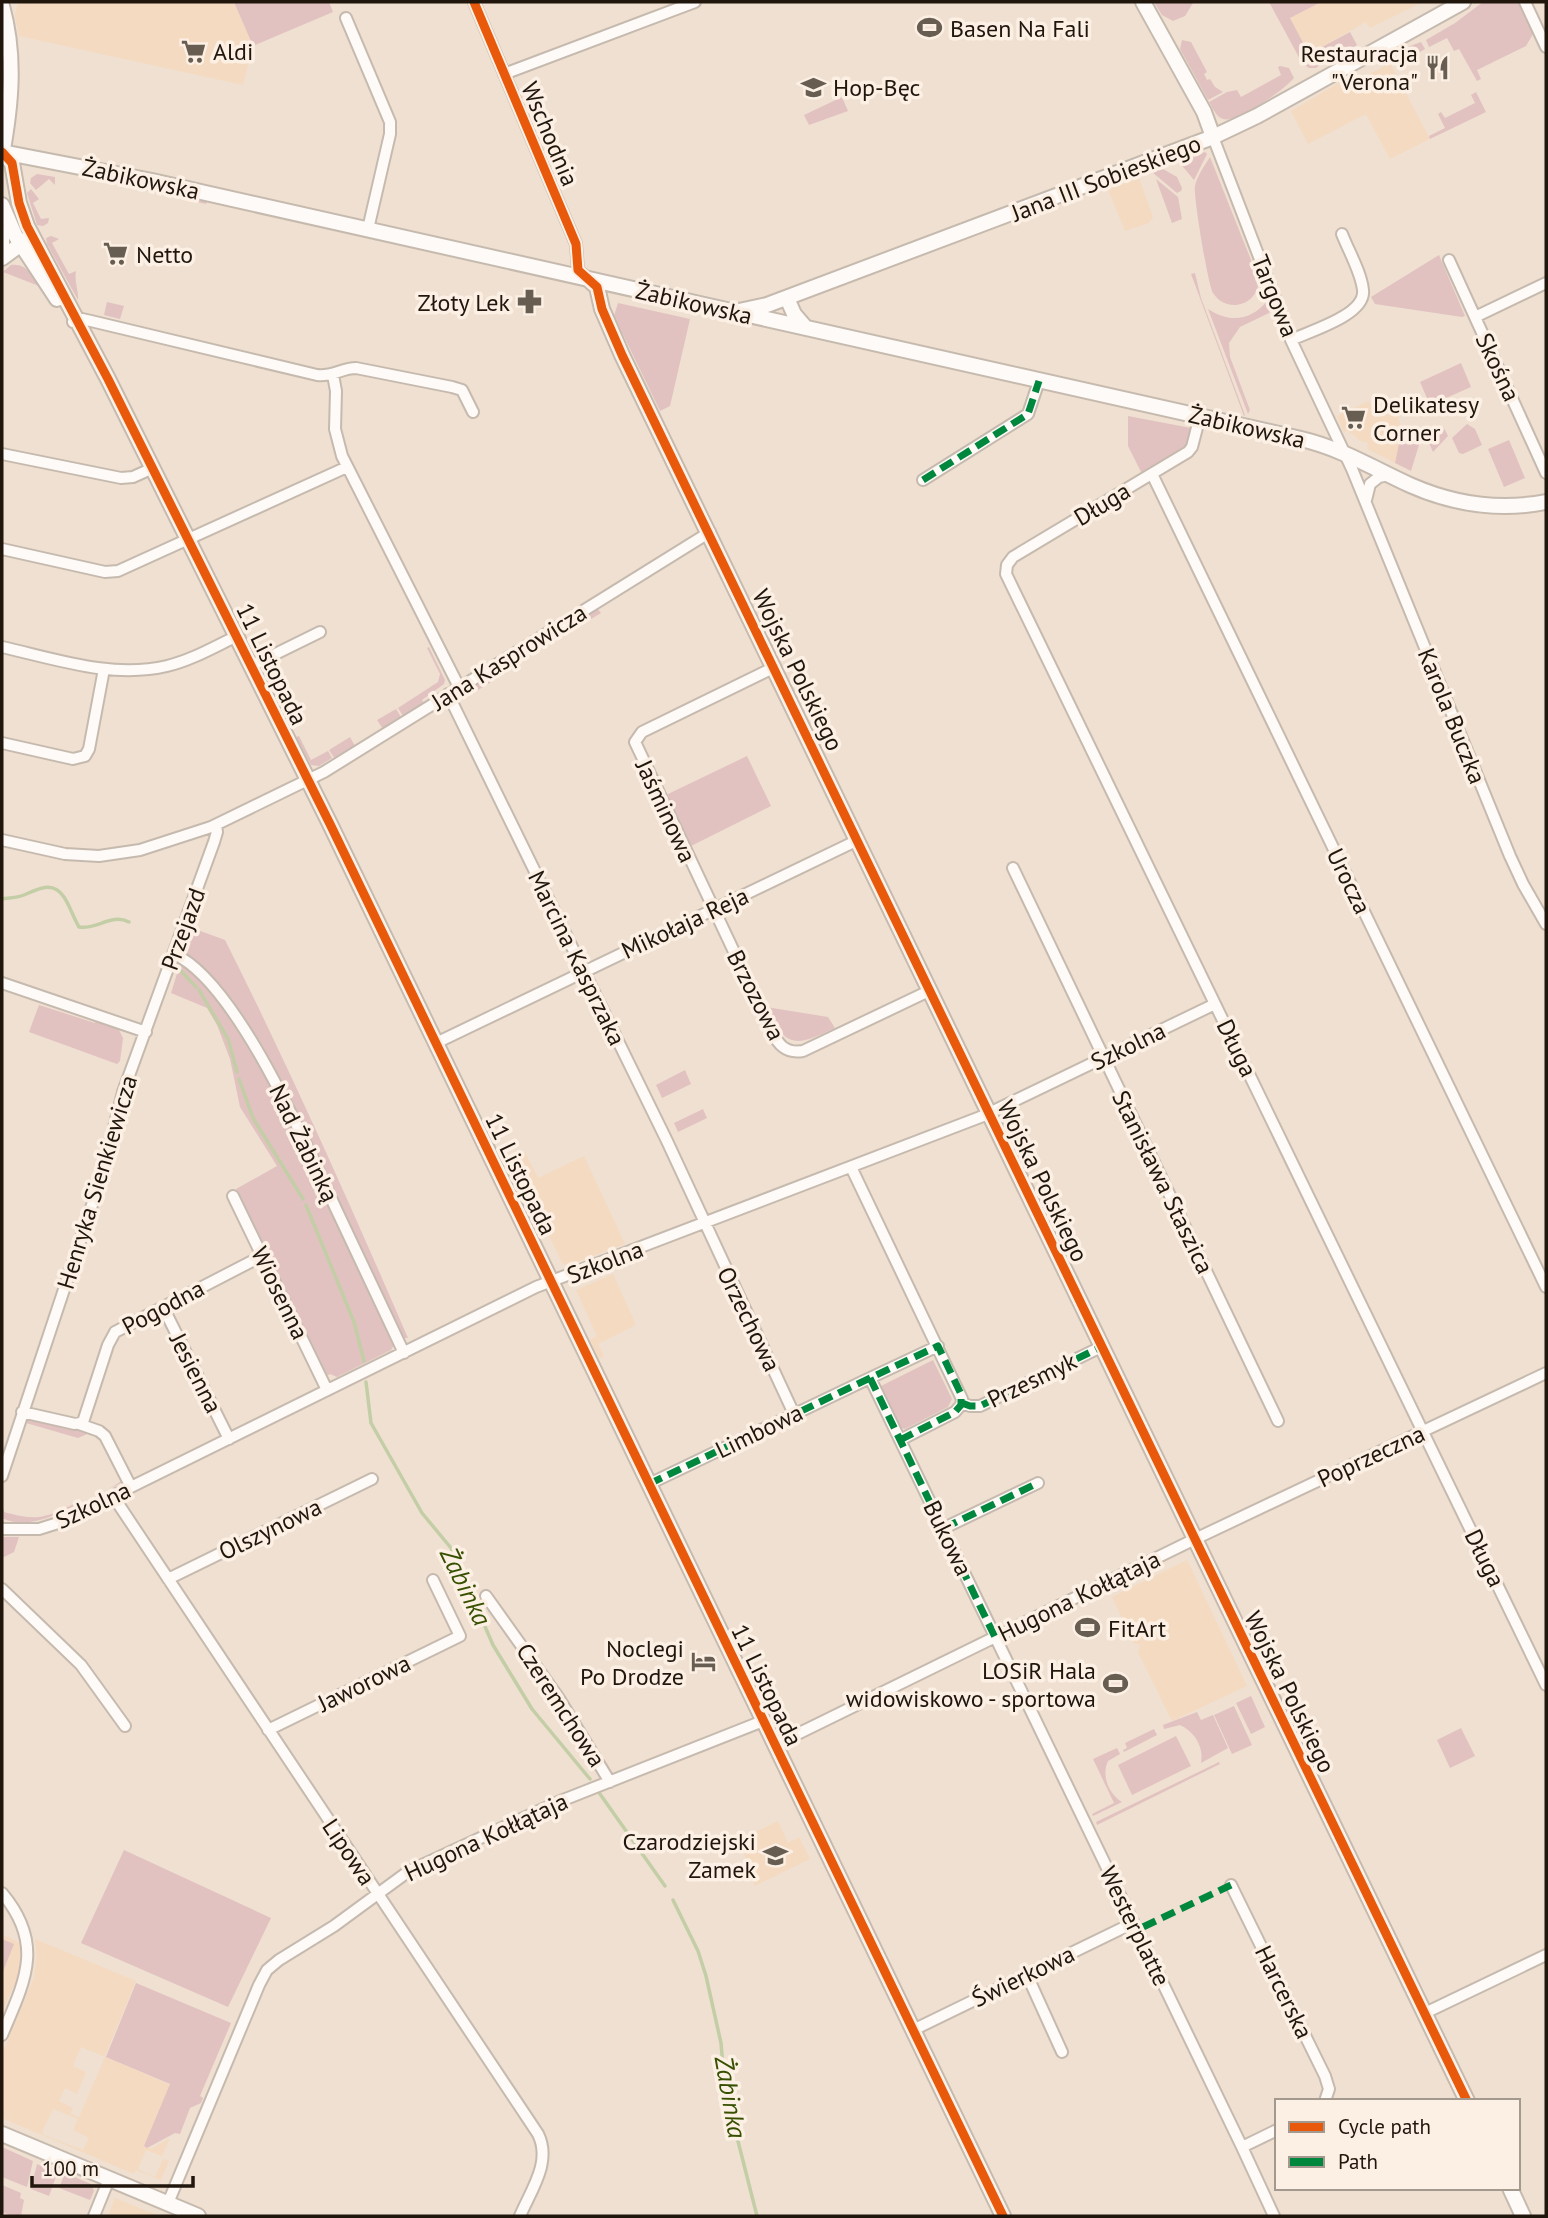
<svg xmlns="http://www.w3.org/2000/svg" width="1548" height="2218" font-family="'PT Sans',sans-serif">
<rect width="100%" height="100%" fill="#efe0d1"/>
<path fill="#f4dac1" fill-rule="evenodd" d="M18,2h216l19,44 -10,39 -224,-49 -4,-21z
M1321,2h102l-53,26 -4,-6 -57,32 -19,-36z
M1390,63l40,76 -40,20 -24,-45 -58,30 -17,-33 58,-34 10,3z
M1139,178l14,39 -4,6 -24,8 -17,-41z
M1369,401l7,16 19,-8 7,20 -7,34 -28,-14 1,-6 -9,-3 -12,-10 -3,3 -7,-17z
M525,1152l13,26 46,-22 41,88 -58,22 -5,-3 -50,-104z
M613,1274l23,51 -38,19 6,12 -5,3 -9,-19 7,-4 -21,-46z
M1187,1560l60,126 -75,35 -34,-69 2,-7 -6,-2 -22,-46z
M778,1821l10,22 11,-6 11,22 -55,27 -11,-23 3,-1 -8,-22z
M2,1935l19,8 1,7 -3,24 -17,38z
M35,1939l101,42 -31,75 65,29 -26,61 7,3 19,-11 -8,18 -16,-6 -8,19 17,8 8,-18 6,2 -8,19 -25,-10 -2,4 -132,-56v-64l32,-76 3,-22zM81,2047l24,10 -26,60 -8,-3 2,-6 -14,-7 6,-13 12,6 9,-22 -13,-6zM53,2109l25,10 -5,11 16,8 -6,12 -39,-15 -2,-3z
M115,2198l44,18h-51z"/>
<path fill="#e1c2c0" d="M234,2h95l4,10 -80,34z
M1154,2h38l1,1 -8,13 -12,5 -11,-6z
M1269,2h52l-31,16 19,36 41,-22 7,13 -27,15 -2,-2 -12,10h-7l-7,-5z
M1483,2h35l15,32 -7,12 -49,24 4,9 -4,2 -18,-32 -5,2 -7,-13 -18,9 -3,-7 29,-17z
M1182,40l9,2 16,30 -3,2 3,6 3,-1 5,8 8,5 -15,8 -28,-51z
M1421,42l4,7 -18,11 -5,-11z
M1280,66l9,2 5,10c-9,11 -57,46 -71,41 -7,-2 -10,-11 -14,-17l18,-10 10,-2 4,7 40,-22 -3,-8z
M1476,92l10,20 -56,27 -1,-3 16,-8 -7,-14 3,-2 4,6 30,-15 -4,-8z
M842,97l6,14 -39,14 -5,-10z
M1205,152l2,2 -13,26 -15,-18z
M1210,157l49,123c-1,26 -33,34 -46,13 -5,-8 -20,-99 -18,-107 2,-10 10,-21 15,-29z
M1163,169l14,8 5,11 -1,3 -4,2 -25,-21z
M37,174l18,3v8l-6,-6 -13,11 -6,-7 1,-5z
M1156,179l22,18 4,22 -10,4z
M31,189l8,10 -6,4 8,16 8,-1 -1,5 -5,3 -6,-1 -10,-32z
M144,190h17l46,12 -1,2z
M51,236l8,3 -7,4 17,31 7,-3c-2,11 3,20 2,29l-31,-56 -1,-6z
M1439,255l26,61 -3,1 -87,-13 -4,-7z
M11,265c15,-2 21,10 28,21l-36,-14z
M1195,273l6,25 44,117 -1,1 -53,-142z
M1267,301l4,4 -2,8 -29,14 -11,16 1,14 20,53 -2,4 -40,-105c21,14 43,12 59,-8z
M107,302l17,4 -4,13 -16,-4z
M618,303l72,16 -20,87 -10,5 -46,-95z
M1461,363l10,24 -41,18 -10,-23z
M1128,416l63,12 -5,17 -44,29 -14,-28z
M1467,424l8,5 7,16 -19,9 -4,-1 -7,-15z
M1443,426l5,10 -15,16 -5,-11z
M1402,429l20,6 -11,36 -16,-8z
M1509,440l16,38 -21,9 -16,-38z
M597,608l4,5 -43,26 -2,-6z
M429,647l16,33 -1,4 -22,16 2,3 -21,13 -5,-8 40,-26 2,-8 -13,-26z
M511,661l6,5 -55,34 -3,-4 1,-3z
M396,709l5,8 -18,12 -6,-9z
M299,736l12,24 17,-9 4,7 -13,8 -8,-1 -15,-28z
M350,737l5,9 -20,13 -6,-9z
M747,756l24,50 -80,40 -25,-51z
M199,899h6l-10,30 30,11c66,131 125,264 183,398h-5l-124,-261 -53,-85 -43,-42z
M180,964l9,4 30,35 50,74 126,266 -4,7 -54,27 -7,-3 -3,2 -91,-187 41,-23 -37,-59 -10,-48 -13,-34 -10,-17 -36,-15z
M39,1005l56,18 1,-3 21,6 6,12 -3,23 -3,3 -88,-32z
M766,1007l62,10 7,11c-40,19 -49,21 -69,-21z
M685,1070l6,14 -29,14 -6,-13z
M703,1109l4,9 -29,14 -4,-9z
M933,1360l19,39 -4,8 -43,22 -4,-1 -20,-42z
M35,1418c15,4 60,9 68,20 9,11 14,28 20,40v4l-14,7 14,-9 -20,-39 -11,-9 -14,6 -52,-15 3,-4z
M78,1502l1,2c-22,11 -53,26 -77,14v-10l2,1v3c36,10 42,5 74,-10z
M2,1537h17l-5,15 -12,6z
M1251,1696l14,31 -14,7 -15,-31z
M1234,1706l18,39 -20,9 -18,-39z
M1197,1712l4,8 12,-5 15,33 -27,15c3,-16 -6,-31 -21,-38l-16,4 -1,-4z
M1461,1728l14,28 -25,12 -13,-28z
M1154,1729l3,6 -33,17 -1,-2 4,-2 -2,-5z
M1176,1736l15,30 -59,29 -14,-30z
M1117,1748l3,6 -12,7c-7,15 1,33 14,41l-29,14 -1,-2 22,-11 -21,-44z
M1219,1762l1,2 -123,61 -1,-3z
M124,1850l147,68 -43,89 -147,-64z
M2,1939l12,5 -12,30z
M136,1983l95,40 -31,73 3,2 -2,5 -11,5 -10,26 -5,-1 -28,15 -3,-2 26,-62 -64,-27z
M2,2147l31,14 -6,26 -25,-10z
M37,2164l20,10 -8,22 -18,-7z
M65,2173l26,11 3,7 -4,9 -31,-12z
M2,2185l19,8 -1,5 4,2 -3,16h-9l-10,-4z"/>
<g fill="none" stroke-linecap="round" stroke-linejoin="round">
<path stroke="#c3cea6" stroke-width="3.5" d="M2,899c7,-1 15,-1 22,-4 14,-6 29,-15 40,2 6,9 9,20 15,30 18,3 32,-14 50,-5
M180,970l16,17
M199,990l29,49 9,33
M239,1079l14,39 50,81
M306,1205l48,117 10,39
M366,1382l5,41 51,90 29,35 42,97 39,64 58,70
M600,1794l65,92
M673,1900l25,51 8,25 15,67 4,47 32,126"/>
<defs>
<path id="minor" d="M474,2l102,242 2,26 8,7
M1525,2l21,45
M346,18l44,104v12l-22,95
M504,74l191,-72
M1213,137l78,203 61,129 158,387 13,28 23,40
M1449,260l97,213
M1475,317l71,-34
M73,322l9,-3 9,2 226,54c15,2 25,-7 39,-7l96,19 10,3 11,22
M1291,340c19,-9 75,-25 72,-50 -2,-18 -14,-38 -21,-56
M333,375l3,16 -1,38 7,27 117,231
M1200,416l-8,31 -4,5 -175,105 -6,8 -1,9 540,1111
M2,454l119,24 12,-1 20,-9
M1152,474l394,813
M923,480l105,-66 11,-33
M1366,500l4,-16 9,-7 10,-2
M2,549l103,23 13,-1 229,-104
M2,647c54,12 110,32 165,19 25,-6 47,-19 70,-30
M251,666l69,-34
M775,667l-133,65 -7,10 136,288c7,14 14,24 32,21l128,-61
M448,694l219,447 127,273
M2,743l71,16 12,-3 4,-7 15,-80
M2,840l63,14 34,2 41,-6 71,-23 113,-55 386,-240
M1013,868l265,553
M174,954c63,28 134,195 164,259 22,46 44,93 66,140
M2,983l144,49
M436,1043l422,-203
M851,1167l111,232 -1,6 -6,7 -55,28
M233,1196l94,194
M163,1307l66,132
M938,1346l-68,32 372,769 32,69
M962,1403l8,3h10l121,-59
M22,1412l53,12 8,-2 25,-77 7,-13 147,-76
M79,1424l20,7 6,5 26,51
M2,1476l99,-298 22,-86 91,-250 3,-10 -1,-7
M649,1484l221,-106
M113,1496l425,638c14,28 -7,56 -18,82
M944,1528l94,-45
M2,1529h37l19,-6 478,-236 447,-171 232,-112
M168,1579l204,-100
M2,1589l79,76 44,61
M486,1596l72,101 52,85
M268,1730l192,-94 -27,-56
M775,1745l420,-206 351,-166
M1231,1885l94,191 4,13 -4,12
M2,1893c43,51 23,88 0,142
M1027,1975l35,77
M1425,2013l121,-58
M913,2030l220,-107
M1242,2147l35,-17
M168,2203l91,-218 8,-15 12,-10 55,-34 75,-55 149,-69 205,-81
M94,2216l15,-37"/>
<path id="tertiary" d="M1143,2l61,110 9,25
M2,6c14,50 9,99 0,149
M2,152l10,11 7,40 8,23 81,153 222,445 673,1392
M2,152l150,29 1149,258c39,9 72,29 109,46 43,19 90,26 136,17
M2,205l13,30 42,64
M2,233v14
M2,258l26,-19
M588,279l9,8 5,22 20,46 845,1746
M787,298l7,16 12,14
M739,311l28,-6 446,-168 44,-21 206,-114
M2,2134l196,82
M1510,2188l13,28"/>
</defs>
<use href="#minor" stroke="#c6baae" stroke-width="14"/>
<use href="#tertiary" stroke="#c6baae" stroke-width="18"/>
<use href="#minor" stroke="#fdfaf8" stroke-width="10"/>
<use href="#tertiary" stroke="#fdfaf8" stroke-width="14"/>
<path stroke="#00873e" stroke-width="7" stroke-dasharray="14 7" stroke-linecap="butt" d="M923,480l105,-66 11,-33
M962,1403l8,3h10l121,-59
M900,1440l55,-28 6,-7v-11l-23,-48 -68,32c42,86 83,173 125,259
M649,1484l221,-106
M944,1528l94,-45
M1143,1927l88,-42"/>
<defs>
<path id="cycleway" d="M474,2l102,242 2,26 19,17 5,22 20,46 845,1746
M2,152l10,11 7,40 8,23 81,153 222,445 673,1392"/>
</defs>
<use href="#cycleway" stroke="#fcf0e5" stroke-width="13"/>
<use href="#cycleway" stroke="#e8590c" stroke-width="9"/>
</g>
<defs>
<symbol id="stadium-bare" viewBox="-9 -9 18 18"><path d="M0-5a6.5 5 0 1 0 0 10a6.5 5 0 1 0 0-10ZM-3.5-1.8h7v3.6h-7Z" fill="#685d51" stroke="#fcf0e5" stroke-width="2.5" paint-order="stroke"/></symbol>
<symbol id="supermarket-bare" viewBox="-9 -9 18 18"><path d="M-6-5.5h2.5l.6 2H6L4.5 2H-2.5L-4.4-4H-6ZM-1.5 3.2a1.3 1.3 0 1 0 .1 0ZM3 3.2a1.3 1.3 0 1 0 .1 0Z" fill="#685d51" stroke="#fcf0e5" stroke-width="2.5" paint-order="stroke"/></symbol>
<symbol id="restaurant-bare" viewBox="-9 -9 18 18"><path d="M-5-6h1v4h1v-4h1v4h1v-4h1v5L-1.5 .5V6h-2V.5L-5-1ZM5-6V6H3V1.5H1.5Q1.5-4 5-6Z" fill="#685d51" stroke="#fcf0e5" stroke-width="2.5" paint-order="stroke"/></symbol>
<symbol id="school-bare" viewBox="-9 -9 18 18"><path d="M0-5L7-2L0 1L-7-2ZM-4 1L0 2.5L4 1V4Q0 6-4 4Z" fill="#685d51" stroke="#fcf0e5" stroke-width="2.5" paint-order="stroke"/></symbol>
<symbol id="pharmacy-bare" viewBox="-9 -9 18 18"><path d="M-2-6h4v4h4v4h-4v4h-4v-4h-4v-4h4Z" fill="#685d51" stroke="#fcf0e5" stroke-width="2.5" paint-order="stroke"/></symbol>
<symbol id="hotel-bare" viewBox="-9 -9 18 18"><path d="M-6-4.5h1.5V1H6V5H4.5V3h-9V5H-6ZM-4 0a1.8 1.8 0 1 1 3.6 0ZM.5 0V-2.5h3Q6-2.5 6 0Z" fill="#685d51" stroke="#fcf0e5" stroke-width="2.5" paint-order="stroke"/></symbol>
</defs>
<g fill-rule="evenodd">
<use href="#stadium-bare" x="912" y="10" width="35" height="35"/>
<use href="#supermarket-bare" x="176" y="34" width="35" height="35"/>
<use href="#restaurant-bare" x="1420" y="50" width="35" height="35"/>
<use href="#school-bare" x="796" y="70" width="35" height="35"/>
<use href="#supermarket-bare" x="98" y="236" width="35" height="35"/>
<use href="#pharmacy-bare" x="512" y="284" width="35" height="35"/>
<use href="#supermarket-bare" x="1336" y="400" width="35" height="35"/>
<use href="#stadium-bare" x="1070" y="1610" width="35" height="35"/>
<use href="#hotel-bare" x="686" y="1644" width="35" height="35"/>
<use href="#stadium-bare" x="1098" y="1666" width="35" height="35"/>
<use href="#school-bare" x="758" y="1838" width="35" height="35"/>
</g>
<g text-anchor="middle" dominant-baseline="central" stroke-width="7" stroke-linejoin="round" paint-order="stroke">
<g font-size="24" fill="#20160c" stroke="#fcf0e5" text-anchor="start">
<text x="950" y="28">Basen Na Fali</text>
<text x="213" y="51">Aldi</text>
<text x="1418" y="53" text-anchor="end">Restauracja<tspan x="1418" dy="28">"Verona"</tspan></text>
<text x="833" y="87">Hop-Bęc</text>
<text x="136" y="254">Netto</text>
<text x="510" y="302" text-anchor="end">Złoty Lek</text>
<text x="1373" y="404">Delikatesy<tspan x="1373" dy="28">Corner</tspan></text>
<text x="1108" y="1628">FitArt</text>
<text x="684" y="1648" text-anchor="end">Noclegi<tspan x="684" dy="28">Po Drodze</tspan></text>
<text x="1096" y="1670" text-anchor="end">LOSiR Hala<tspan x="1096" dy="28">widowiskowo - sportowa</tspan></text>
<text x="756" y="1841" text-anchor="end">Czarodziejski<tspan x="756" dy="28">Zamek</tspan></text>
</g>
<g font-size="24" fill="#20160c" stroke="#fcf0e5">
<text transform="translate(550 134) rotate(67)">Wschodnia</text>
<text transform="translate(1106 178) rotate(-21)">Jana III Sobieskiego</text>
<text transform="translate(141 179) rotate(12)">Żabikowska</text>
<text transform="translate(1275 296) rotate(68)">Targowa</text>
<text transform="translate(694 303) rotate(13)">Żabikowska</text>
<text transform="translate(1498 367) rotate(65)">Skośna</text>
<text transform="translate(1247 427) rotate(13)">Żabikowska</text>
<text transform="translate(1102 504) rotate(-31)">Długa</text>
<text transform="translate(509 657) rotate(-32)">Jana Kasprowicza</text>
<text transform="translate(272 664) rotate(64)">11 Listopada</text>
<text transform="translate(798 670) rotate(64)">Wojska Polskiego</text>
<text transform="translate(1452 716) rotate(68)">Karola Buczka</text>
<text transform="translate(666 811) rotate(65)">Jaśminowa</text>
<text transform="translate(1349 881) rotate(64)">Urocza</text>
<text transform="translate(685 923) rotate(-25)">Mikołaja Reja</text>
<text transform="translate(183 929) rotate(-70)">Przejazd</text>
<text transform="translate(577 958) rotate(64)">Marcina Kasprzaka</text>
<text transform="translate(756 995) rotate(63)">Brzozowa</text>
<text transform="translate(1128 1046) rotate(-26)">Szkolna</text>
<text transform="translate(1237 1048) rotate(64)">Długa</text>
<text transform="translate(304 1143) rotate(64)">Nad Żabinką</text>
<text transform="translate(521 1174) rotate(64)">11 Listopada</text>
<text transform="translate(1043 1181) rotate(64)">Wojska Polskiego</text>
<text transform="translate(97 1182) rotate(-73)">Henryka Sienkiewicza</text>
<text transform="translate(1163 1182) rotate(64)">Stanisława Staszica</text>
<text transform="translate(605 1262) rotate(-21)">Szkolna</text>
<text transform="translate(280 1293) rotate(64)">Wiosenna</text>
<text transform="translate(163 1307) rotate(-28)">Pogodna</text>
<text transform="translate(749 1319) rotate(64)">Orzechowa</text>
<text transform="translate(196 1373) rotate(63)">Jesienna</text>
<text transform="translate(1032 1380) rotate(-26)">Przesmyk</text>
<text transform="translate(759 1431) rotate(-26)">Limbowa</text>
<text transform="translate(1371 1456) rotate(-25)">Poprzeczna</text>
<text transform="translate(93 1505) rotate(-25)">Szkolna</text>
<text transform="translate(270 1529) rotate(-26)">Olszynowa</text>
<text transform="translate(948 1538) rotate(64)">Bukowa</text>
<text transform="translate(1485 1558) rotate(64)">Długa</text>
<text transform="translate(1079 1596) rotate(-26)">Hugona Kołłątaja</text>
<text transform="translate(364 1683) rotate(-26)">Jaworowa</text>
<text transform="translate(767 1685) rotate(64)">11 Listopada</text>
<text transform="translate(1290 1692) rotate(64)">Wojska Polskiego</text>
<text transform="translate(561 1705) rotate(57)">Czeremchowa</text>
<text transform="translate(486 1837) rotate(-25)">Hugona Kołłątaja</text>
<text transform="translate(349 1852) rotate(56)">Lipowa</text>
<text transform="translate(1135 1926) rotate(64)">Westerplatte</text>
<text transform="translate(1023 1976) rotate(-26)">Świerkowa</text>
<text transform="translate(1284 1992) rotate(64)">Harcerska</text>
</g>
<g font-size="26" font-style="italic" fill="#375000" stroke="#fcf0e5">
<text transform="translate(466 1586) rotate(64)">Żabinka</text>
<text transform="translate(731 2097) rotate(80)">Żabinka</text>
</g>
</g>
<rect width="1548" height="2218" fill="none" stroke="#20160c" stroke-width="7"/>
<rect x="1275" y="2099" width="245" height="91" fill="#fcf0e5" stroke="#a4998e" stroke-width="2"/>
<rect x="1289" y="2122" width="35" height="10" fill="#e8590c" stroke="#a4998e" stroke-width="2"/>
<text x="1338" y="2134" font-size="21" fill="#20160c">Cycle path</text>
<rect x="1289" y="2157" width="35" height="10" fill="#00873e" stroke="#a4998e" stroke-width="2"/>
<text x="1338" y="2169" font-size="21" fill="#20160c">Path</text>
<path d="M32 2176v10h161v-10" fill="none" stroke="#20160c" stroke-width="3.5"/>
<text x="42" y="2176" font-size="21" fill="#20160c" stroke="#fcf0e5" stroke-width="5" paint-order="stroke">100 m</text>
</svg>
